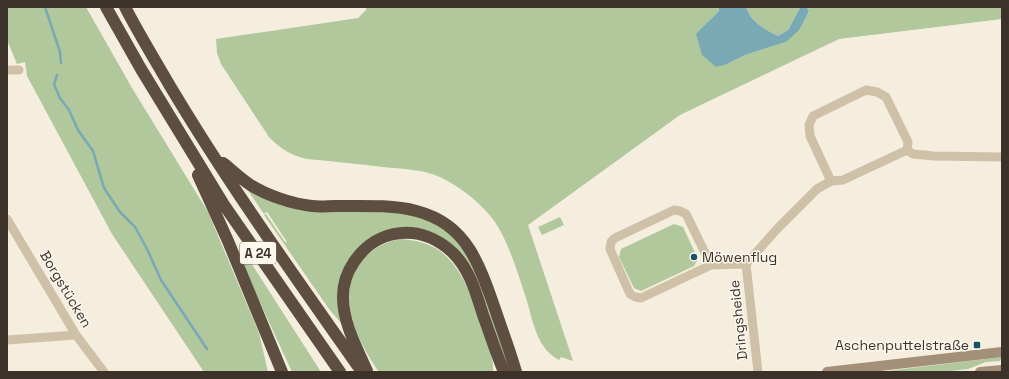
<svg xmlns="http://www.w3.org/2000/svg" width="1009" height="379" font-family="'Space Grotesk',sans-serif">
<rect width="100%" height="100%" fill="#f5eede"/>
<path fill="#b1c79c" d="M7,7h79l46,81 76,124 51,121 9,39h-64l-92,-138 -85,-158 -2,-14 -8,2 -10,-24z
M366,7h353v4l-10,10 18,43 18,-9 41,-13 23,-30 -3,-5h196v12l-163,20 -159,76 -152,110 45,136 -12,-4 -2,3c-23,-12 -26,-40 -33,-62 -7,-22 -18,-57 -31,-76 -13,-18 -33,-34 -53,-44 -18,-9 -40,-9 -59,-11 -26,-3 -51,-6 -76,-8 -17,-4 -26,-10 -38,-22l-48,-73 -4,-11 -1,-14 142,-21 8,-8z
M746,7h57l-3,1 -12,22 -10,6c-14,-7 -27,-14 -32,-29z
M247,189l9,5 138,18 34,7 24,17 13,16 17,37 26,73v10l-33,-93 -54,-48 -65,21 -14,72 -13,-15 -65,-94 2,-1 19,28h2l-20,-30 -3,2z
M560,217l4,8 -22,10 -4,-8z
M674,224l9,3 15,32 -4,7 -53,25 -7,-3 -15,-31 2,-8z
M402,239c13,1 27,4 38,12 24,18 34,52 43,80 5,13 11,26 10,41h-114c-22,-31 -46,-81 -15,-114 11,-11 23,-17 38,-19z
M244,252l77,120h-29l-53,-115z
M1002,357l-2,4 -14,1 -18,7 -27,3h-62z"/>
<path fill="#7aa9b6" d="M719,7h27c5,15 18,22 32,29l10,-6 12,-22 6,-1 3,4 -10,19 -13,12 -41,13 -18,9 -11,3 -14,-12 -6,-21 23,-23z"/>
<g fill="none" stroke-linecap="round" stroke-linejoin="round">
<path stroke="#7aa9b6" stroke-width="2.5" d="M45,7l15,45 1,11
M57,75l-3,9 6,14 9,12 9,20 15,21 11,37 16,24 15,15 12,22 14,31 46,69"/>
<path stroke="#cfc1a8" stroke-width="9" d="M7,70h12
M831,181l-21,-45 -1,-11 4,-9 53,-26 11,2 9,5 22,45 -1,8
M7,219l69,116 28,37
M711,265l-25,-51 -6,-3 -6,-1 -59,28 -4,4 -1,7 20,45 5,3 6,1 70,-33 35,-1
M7,340l69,-5
M758,372l-12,-108 31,-35 40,-40 14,-8 12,-1 64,-30 6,4 21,2 68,1"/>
<path stroke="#a48f79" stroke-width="10" d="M827,372l175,-20
M980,372l22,-2"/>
<path stroke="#5d4e3f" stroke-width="12" d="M106,7l35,62 83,136 116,167
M125,7c14,27 30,53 45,79 59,99 126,192 192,286
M223,163c9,7 17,15 26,21 16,11 44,20 63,22 8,1 16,0 24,0 50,0 104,-5 134,44 11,18 18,39 25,59 7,21 15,42 21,63
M198,175l30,66 54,131
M367,371c-10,-23 -24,-48 -24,-74 0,-12 4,-25 11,-35 23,-35 68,-39 99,-9 17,17 23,40 30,62 7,19 13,38 21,57"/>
</g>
<g fill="#195162" stroke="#fcf7ec" stroke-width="1.5">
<circle cx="694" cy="257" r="4"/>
<rect x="973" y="341" width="8" height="8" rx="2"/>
</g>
<g text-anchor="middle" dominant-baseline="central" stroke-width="3" stroke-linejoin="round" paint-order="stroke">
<rect fill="#fcf7ec" stroke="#766d64" stroke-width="1" x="240" y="242" width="36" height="22" rx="3"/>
<g font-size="13" font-weight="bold" fill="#3c3229">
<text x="258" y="253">A 24</text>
</g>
<g font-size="14" fill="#3c3229" stroke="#fcf7ec" text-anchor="start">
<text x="702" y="257">Möwenflug</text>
<text x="969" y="345" text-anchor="end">Aschenputtelstraße</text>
</g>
<g font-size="14" fill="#3c3229" stroke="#fcf7ec">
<text transform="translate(66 289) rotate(59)">Borgstücken</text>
<text transform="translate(738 320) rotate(-96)">Dringsheide</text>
</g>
</g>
<rect width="1009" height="379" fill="none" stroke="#3c3229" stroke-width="16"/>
</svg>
